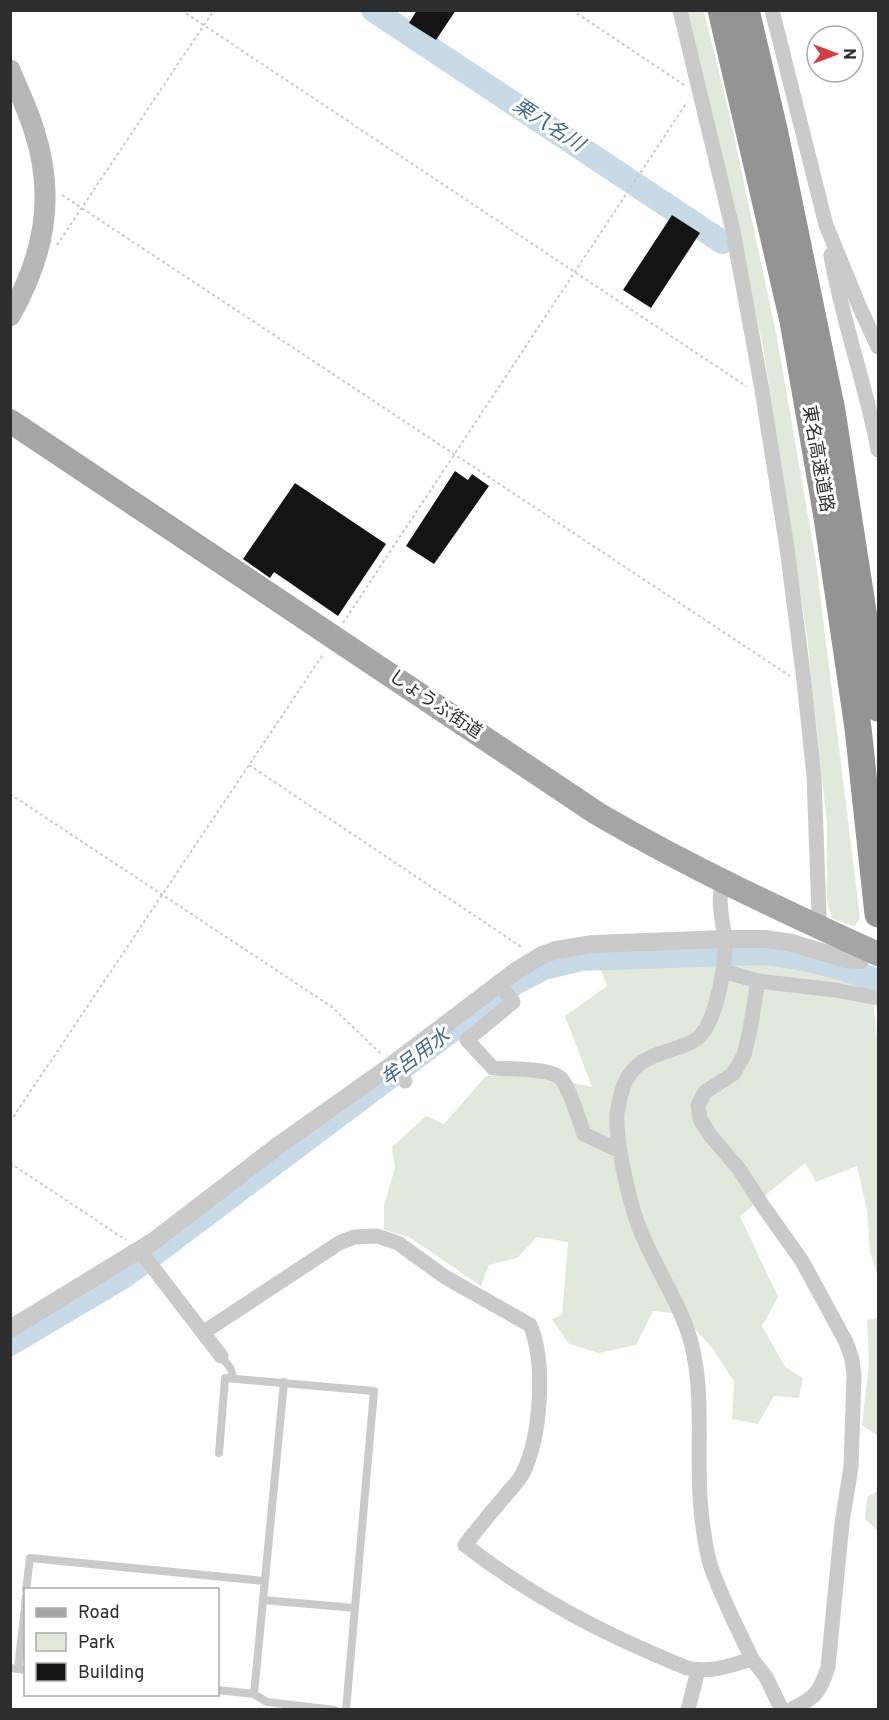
<svg xmlns="http://www.w3.org/2000/svg" width="889" height="1720" font-family="Overpass,'Noto Sans JP',sans-serif">
<rect width="100%" height="100%" fill="#fff"/>
<path fill="#e2e9dc" d="M688,11h16l26,106 47,221 39,224 44,355 -5,9 -23,-7 -5,-19v-76l-20,-188 -43,-284 -46,-214z
M716,963c53,1 109,-1 156,26l6,61v226l-8,-24 -3,-41 -10,-45 -41,16 -11,-19 -65,53 38,81 -16,29 23,41 18,11 -4,20 -25,-2 -16,28 -26,-5 2,-37 -21,-33 -31,-35 -29,-3 -17,34 -37,8 -30,-9 -17,-25 10,-4 6,-73 -31,-5 -20,21 -28,7 -8,21 -72,-49 -25,-7v-25l11,-37 -3,-21 34,-31 18,8 42,-48h57l49,11 -27,-71 42,-30 -8,-21z
M878,1318v118l-16,-11 7,-62 -2,-43z
M878,1491v40l-13,-12 2,-22z"/>
<g fill="none" stroke-linecap="round" stroke-linejoin="round">
<path stroke="#c9dae7" stroke-width="24" d="M373,10l349,232
M10,1344l115,-68 390,-293 29,-15 37,-9 183,-6c38,4 78,14 114,28"/>
</g>
<path fill="#141414" d="M417,10h39l-20,30 -27,-17z
M672,215l28,18 -49,75 -28,-18z
M455,471l13,9 4,-6 17,12 -55,78 -28,-18z
M295,483l91,61 -48,72 -64,-44 -4,6 -27,-19z"/>
<g fill="none" stroke-linecap="round" stroke-linejoin="round">
<path stroke="#cacaca" stroke-width="2" stroke-dasharray="3 3" stroke-linecap="butt" d="M181,10l565,376
M572,10l112,75
M62,195l728,481
M57,245l157,-235
M343,623l344,-521
M249,765l271,181 2,4
M10,794l322,213 49,47
M10,1122l314,-469
M10,1163l116,77"/>
<path stroke="#cacaca" stroke-width="8" d="M221,1356l10,13 2,9
M219,1453l6,-75 149,13 -28,319
M26,1590l4,-32 235,23
M263,1600l92,8
M10,1668l16,2
M18,1669l8,-72
M218,1690l36,4 30,-312
M254,1694l13,8 68,8"/>
<path stroke="#cacaca" stroke-width="15" d="M680,10l53,221 29,159 25,158 17,133 10,95 5,138 -3,12
M772,10l54,215 34,83 18,39
M831,255c11,66 35,129 47,195
M724,882c-8,17 -1,39 1,58 1,25 -8,76 -24,95 -6,7 -16,10 -24,13 -31,10 -49,15 -57,50 -1,6 -3,12 -3,18 -1,30 14,96 27,123 13,30 32,59 43,90 20,57 8,121 14,181 2,19 4,39 10,57 11,32 27,62 41,92
M723,971l35,10 77,9 43,8
M758,981l-8,49 -6,25 -11,19 -28,18 -7,13 2,14 10,16 29,34 24,37 39,55 44,81 6,17 2,16 -3,92 -9,56 -14,144c-8,26 -13,31 -38,43
M498,983l15,19 -46,38 26,28c16,1 54,0 66,9 10,7 20,44 25,57l36,17
M395,1068l10,13
M144,1256l77,100
M204,1332l135,-89 15,-6 23,-1 21,7 47,34 85,48c16,37 11,111 -7,148 -4,8 -12,15 -17,22 -14,16 -28,33 -41,50 70,54 141,90 222,123 24,5 42,-2 65,-9l14,18 16,33
M688,1710l10,-40"/>
<path stroke="#cacaca" stroke-width="18" d="M10,1329l144,-88 125,-96 113,-80 124,-94 26,-16 14,-5 37,-6 132,-5h40l27,4 53,16 15,1 8,-11"/>
<path stroke="#b7b7b7" stroke-width="21" d="M10,70c8,20 18,40 24,60 22,67 10,126 -24,186"/>
<path stroke="#a5a5a5" stroke-width="24" d="M10,421l588,393c91,53 185,97 280,140"/>
<path stroke="#949494" stroke-width="27" d="M721,10l72,311 34,196 31,211 20,186
M746,10l28,119 58,282 46,297"/>
</g>
<g text-anchor="middle" dominant-baseline="central" stroke-width="6" stroke-linejoin="round" paint-order="stroke">
<g font-size="18" fill="#2d2d2d" stroke="#fff">
<text transform="translate(817 459) rotate(80)">東名高速道路</text>
<text transform="translate(435 705) rotate(34)">しょうぶ街道</text>
</g>
<g font-size="20" font-style="italic" fill="#446986" stroke="#fff">
<text transform="translate(548 126) rotate(33)">栗八名川</text>
<text transform="translate(416 1058) rotate(-37)">牟呂用水</text>
</g>
</g>
<rect width="889" height="1720" fill="none" stroke="#2d2d2d" stroke-width="24"/>
<rect x="24" y="1588" width="195" height="108" fill="#ffffff" stroke="#ababab" stroke-width="1.5"/>
<rect x="36" y="1608" width="30" height="9" fill="#a5a5a5" stroke="#ababab" stroke-width="1.5"/>
<text x="78" y="1618" font-size="18" fill="#2d2d2d">Road</text>
<rect x="36" y="1633" width="30" height="18" fill="#e2e9dc" stroke="#ababab" stroke-width="1.5"/>
<text x="78" y="1648" font-size="18" fill="#2d2d2d">Park</text>
<rect x="36" y="1663" width="30" height="18" fill="#141414" stroke="#ababab" stroke-width="1.5"/>
<text x="78" y="1678" font-size="18" fill="#2d2d2d">Building</text>
<g transform="translate(835 54) rotate(90)"><circle r="28" fill="#ffffff" stroke="#ababab" stroke-width="1.5"/>
<path d="M0-4.5L10 22L0 15L-10 22Z" fill="#d24043"/>
<text y="-9" font-size="16" font-weight="bold" text-anchor="middle" fill="#2d2d2d">N</text>
</g>
</svg>
